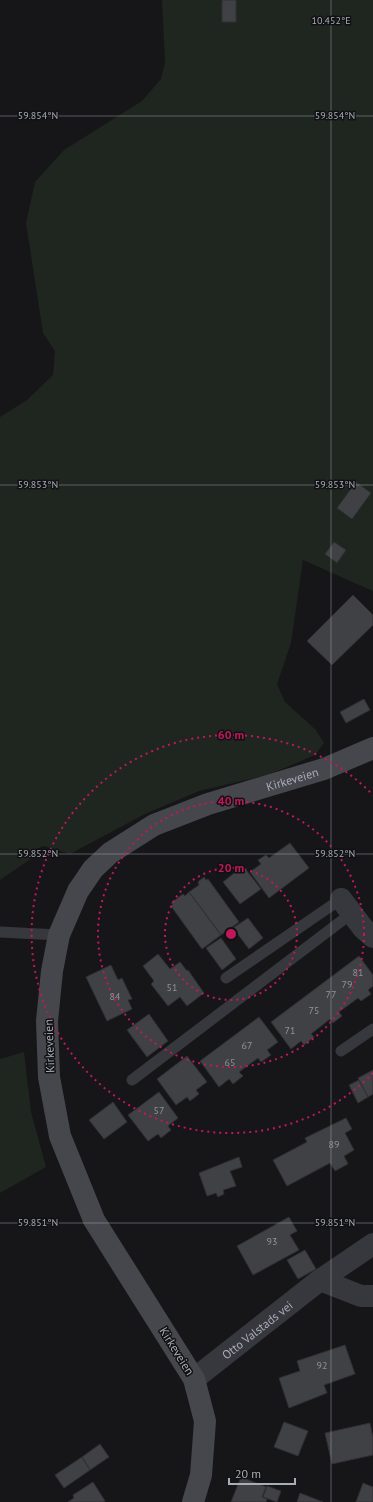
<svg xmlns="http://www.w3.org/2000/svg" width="373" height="1502" font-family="'PT Sans',sans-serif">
<rect width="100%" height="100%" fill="#161618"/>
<path fill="#1e261f" d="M162,0h211v591l-70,-31 -12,83 -14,41 8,18 31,28 8,13 -9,12 -47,20 -69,16 -54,23 -75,40 -26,-8 -16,6 7,4 -35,24v-463l27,-17 26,-25 2,-24 -12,-18 -17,-110 9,-41 29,-32 78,-49 19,-22 4,-17z
M24,1052l7,60 15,55 -46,26v-134z"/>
<path fill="#404145" stroke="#303034" d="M222,0h14v22h-14z
M356,482l15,11 -19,26 -15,-11z
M334,542l12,8 -9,13 -12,-9z
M353,595l20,20v10l-41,40 -25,-24z
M364,699l6,11 -24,13 -6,-11z
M290,843l19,25 -40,30 -19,-26 11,-8 -3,-4 8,-5 3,3z
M243,866l18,23 -21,15 -17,-22z
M204,877l2,3 2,-1 31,43 -18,13 -32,-43 10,-7 -1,-3z
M189,892l32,43 -19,14 -31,-43 2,-2 -2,-1 12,-9 2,2z
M248,918l15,20 -14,11 -16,-21z
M221,938l15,21 -14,11 -16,-22z
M158,954l12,15 10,-7 7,9 1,-1 16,23 -17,13 -7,-9 -12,9 -17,-22 3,-3 -11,-15z
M359,956l14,19v11l-5,4 3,4 -10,7 -3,-3 -19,14 3,4 -9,7 -3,-4 -19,15 3,3 -10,8 -3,-4 -10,8 -20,-27z
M111,965l7,15 4,-2 10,21 -4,1 4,9 -25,12 -21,-44z
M149,1014l19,27 -21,16 -20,-27z
M259,1017l19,25 -11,8 4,5 -10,7 -3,-4 -19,14 4,4 -10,8 -4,-5 -10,8 -19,-26z
M187,1056l20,26 -11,8 3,4 -9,7 -3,-4 -11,8 -19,-26z
M373,1070v24l-5,3 -10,-19z
M359,1080l9,17 -10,6 -9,-18z
M159,1092l19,26 -10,8 3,4 -10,8 -3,-4 -10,7 -20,-26z
M113,1102l14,20 -23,17 -15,-19z
M346,1118l6,11 -7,4 9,17 -10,6 4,8 -13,7 -5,-8 -43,23 -14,-26 34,-18 -2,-4z
M239,1157l3,10 -12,4 6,15 -13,4 1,4 -6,3 -2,-4 -9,3 -8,-23z
M289,1217l8,14 -7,4 9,15 -46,25 -16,-29z
M305,1250l11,19 -18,10 -11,-19z
M345,1345l10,29 -31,11 3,8 -38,15 -10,-30 21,-7 -3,-10z
M284,1422l24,9 -10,25 -24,-9z
M370,1423l3,15v17l-41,9 -7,-31z
M100,1444l9,13 -19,13 -8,-13z
M82,1457l8,13 -26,18 -9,-13z
M241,1477l25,10 -4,10 5,2 -1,3h-35z
M93,1482l12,19 -2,1h-35l6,-4 -1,-3z
M363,1483l10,4v15h-17z
M267,1486l14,5 -4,11 -14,-5z
M300,1493l23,9h-26z"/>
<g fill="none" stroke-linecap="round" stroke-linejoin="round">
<path stroke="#37383d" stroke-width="11" d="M0,932l59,3
M226,978l115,-79
M341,1051l32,-22
M132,1080l220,-167"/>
<g stroke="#37383d" stroke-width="22">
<path d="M341,899l22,29 10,9"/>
<path d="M320,1280l41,16h12"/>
<path id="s1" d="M194,1379l126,-99 53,-36"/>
</g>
<path stroke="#45474d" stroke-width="22" id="s2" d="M193,1502l8,-27 4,-54 -11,-42 -100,-159 -34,-84 -11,-59 -2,-56 5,-50 7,-36 19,-44 15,-22 17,-16 44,-28 54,-21 116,-35 49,-21"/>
</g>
<path fill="none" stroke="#a8adb8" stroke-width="1" stroke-opacity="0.45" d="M331,0v1502M0,116h373M0,485h373M0,854h373M0,1223h373"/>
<g fill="none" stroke="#c2185b" stroke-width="2" stroke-dasharray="2 4">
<circle cx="231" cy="934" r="66"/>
<circle cx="231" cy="934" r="133"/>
<path d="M373 1073A199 199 0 1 1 373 795"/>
</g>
<g text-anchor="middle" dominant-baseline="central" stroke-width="3" stroke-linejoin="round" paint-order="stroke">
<g font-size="10" fill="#8e929b">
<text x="358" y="972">81</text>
<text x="347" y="984">79</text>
<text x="172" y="987">51</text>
<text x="331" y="994">77</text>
<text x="115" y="996">84</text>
<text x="314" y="1010">75</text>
<text x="290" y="1030">71</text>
<text x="247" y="1045">67</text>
<text x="230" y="1062">65</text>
<text x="159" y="1110">57</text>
<text x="334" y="1144">89</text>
<text x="272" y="1241">93</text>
<text x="322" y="1365">92</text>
</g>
<g font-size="12" fill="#a8adb8" stroke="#111113">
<text stroke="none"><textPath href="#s2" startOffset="903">Kirkeveien</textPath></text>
<text transform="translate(49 1046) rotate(-92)">Kirkeveien</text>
<text stroke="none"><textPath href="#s1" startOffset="80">Otto Valstads vei</textPath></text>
<text transform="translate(177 1351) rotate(58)">Kirkeveien</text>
</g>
</g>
<g font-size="10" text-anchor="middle" fill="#a8adb8" stroke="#111113" stroke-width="3" stroke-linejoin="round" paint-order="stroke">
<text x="331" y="24">10.452°E</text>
<text x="38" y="119">59.854°N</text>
<text x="335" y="119">59.854°N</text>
<text x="38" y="488">59.853°N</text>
<text x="335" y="488">59.853°N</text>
<text x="38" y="857">59.852°N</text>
<text x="335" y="857">59.852°N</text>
<text x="38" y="1226">59.851°N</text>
<text x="335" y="1226">59.851°N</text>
</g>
<circle cx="231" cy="934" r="6" fill="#c2185b" stroke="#111113" stroke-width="2"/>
<g font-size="12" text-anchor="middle" font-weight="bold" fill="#c2185b" stroke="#111113" stroke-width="3" stroke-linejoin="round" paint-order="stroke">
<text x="231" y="739">60 m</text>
<text x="231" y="805">40 m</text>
<text x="231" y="872">20 m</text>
</g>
<path d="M229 1478v6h66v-6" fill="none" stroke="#a8adb8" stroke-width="2"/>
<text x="235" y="1478" font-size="12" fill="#a8adb8" stroke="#111113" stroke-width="3" paint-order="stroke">20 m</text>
</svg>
